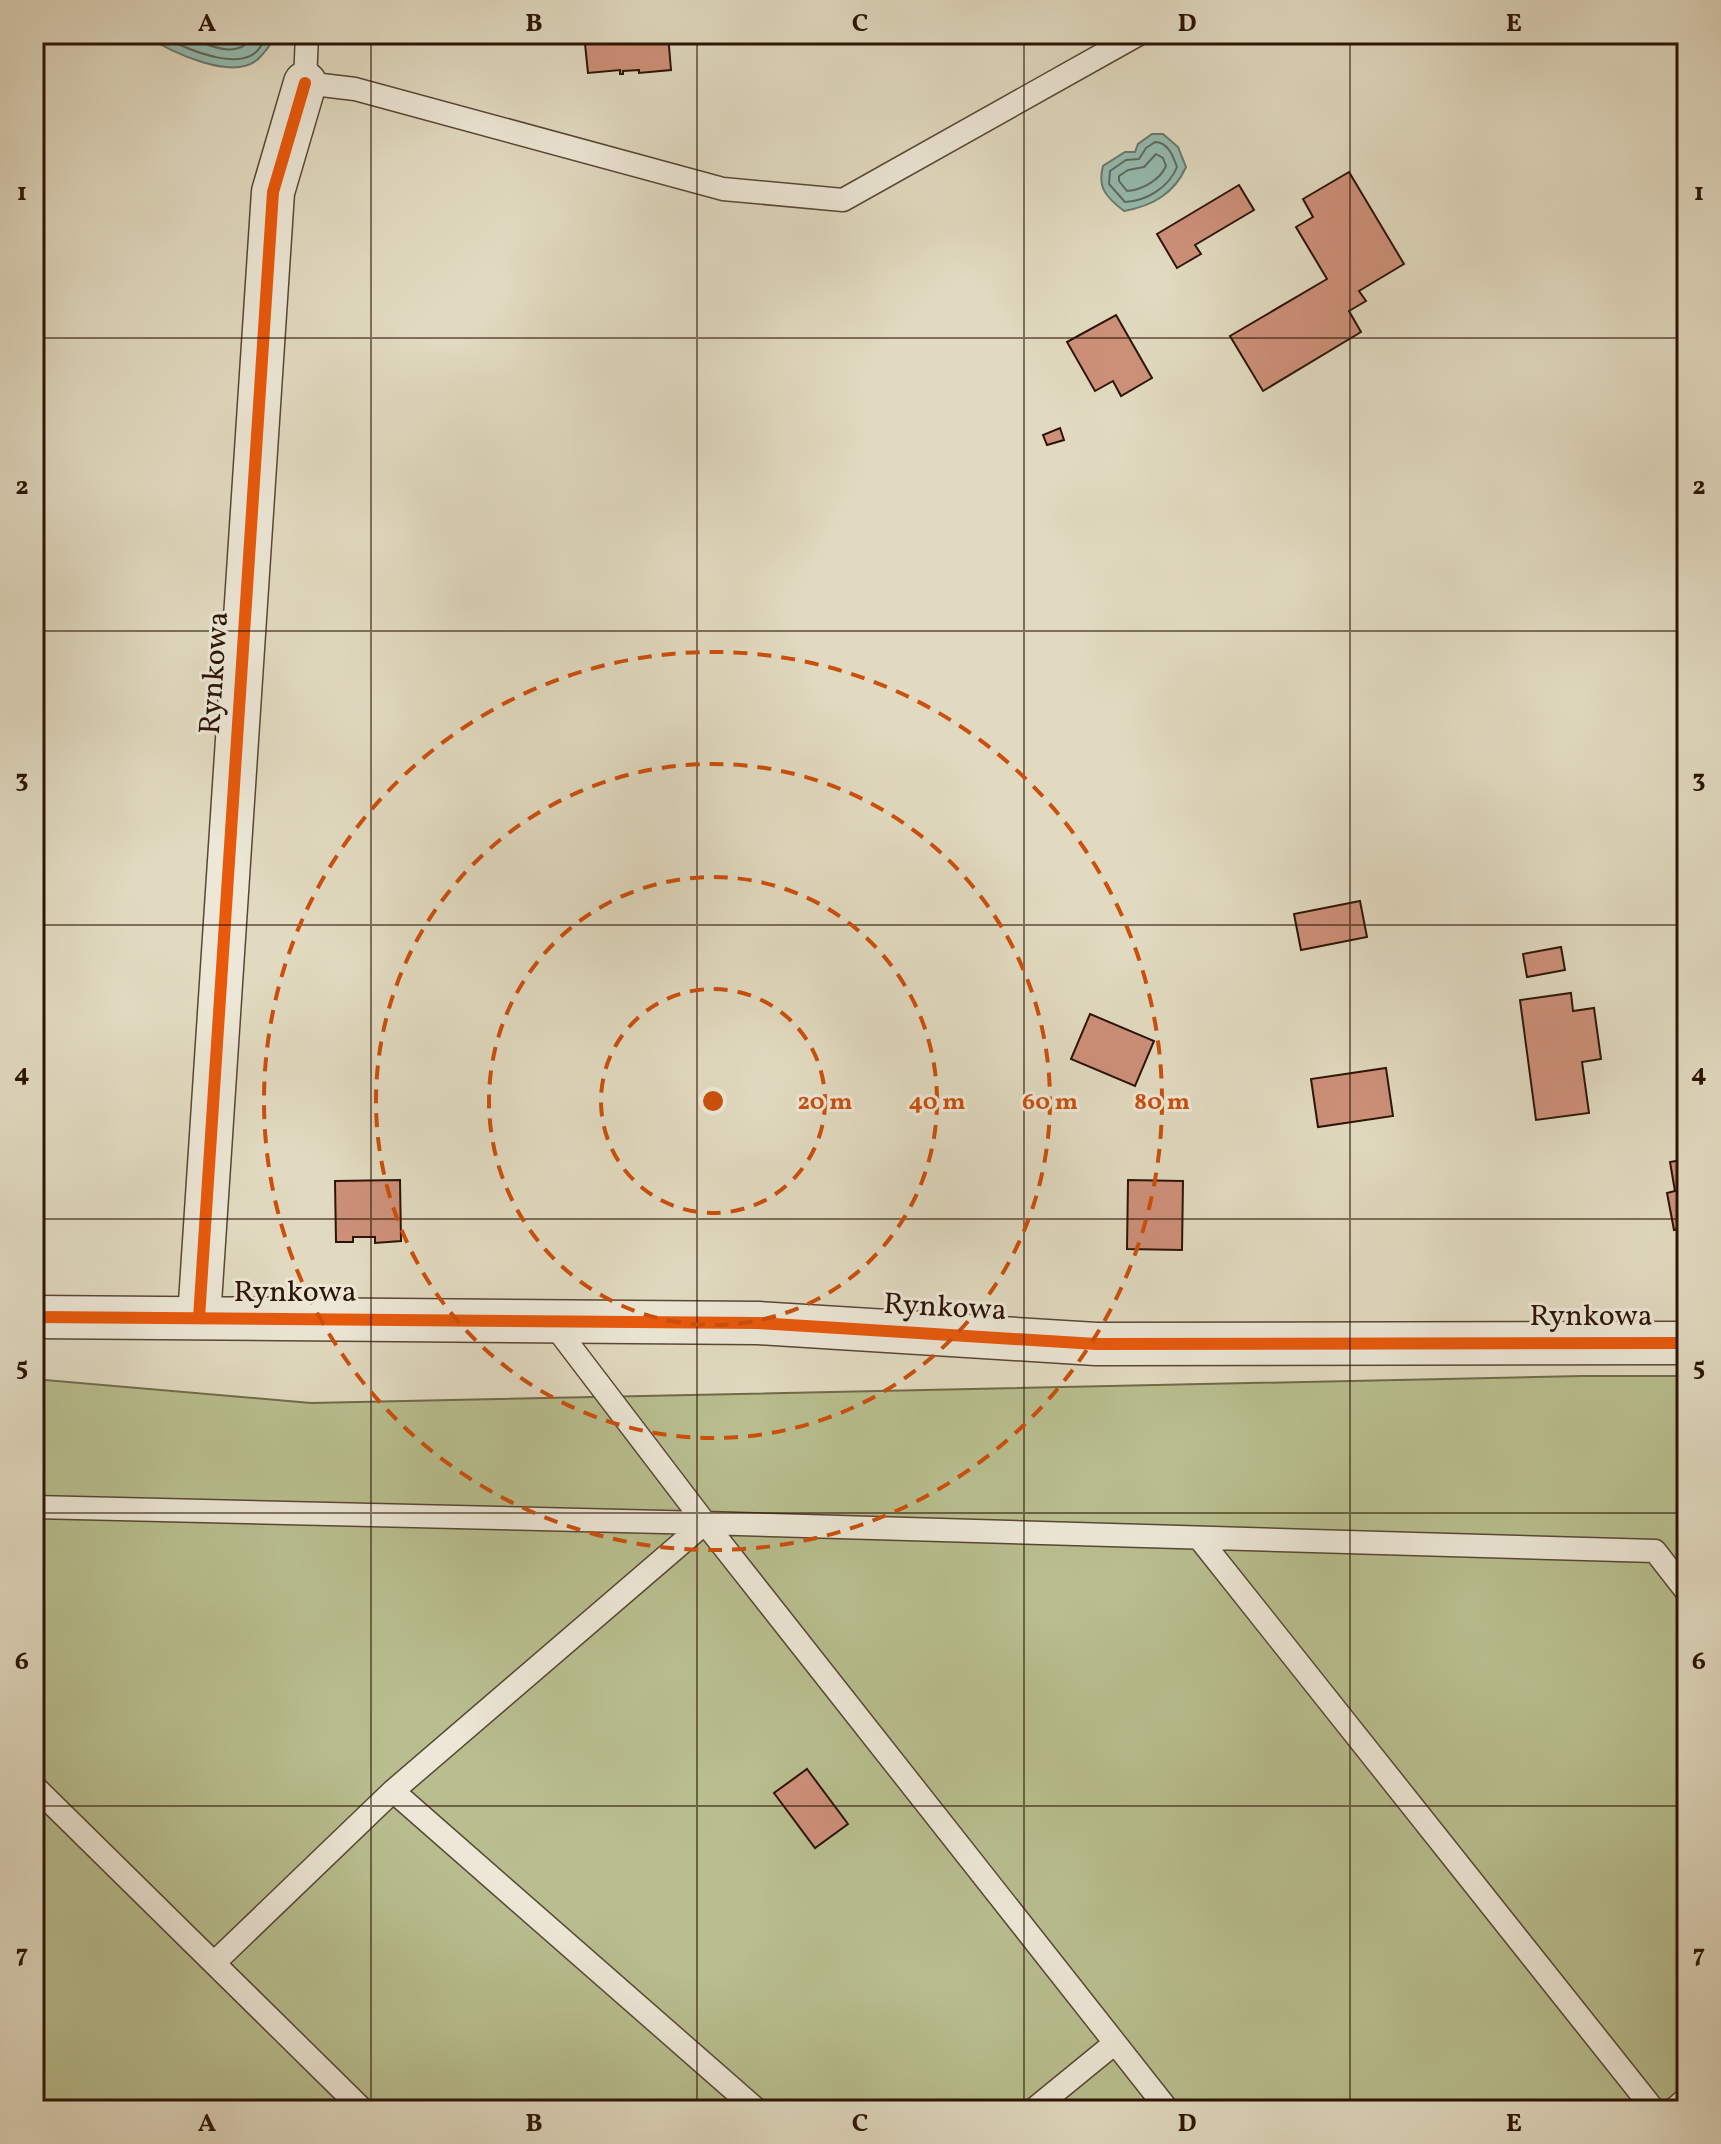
<svg xmlns="http://www.w3.org/2000/svg" width="1721" height="2144" font-family="Vollkorn,serif">
<rect width="100%" height="100%" fill="#e1dac0"/>
<filter id="stains"><feTurbulence type="fractalNoise" baseFrequency=".0025" numOctaves="4"/><feColorMatrix values="0 0 0 0 .2 0 0 0 0 .09 0 0 0 0 .02 0 0 0 .5 -.17"/></filter>
<radialGradient id="worn" r=".72"><stop offset=".6" stop-color="#630" stop-opacity="0"/><stop offset="1" stop-color="#630" stop-opacity=".3"/></radialGradient>
<path fill="#b8be8e" stroke="#72694a" stroke-width="2" d="M1582,1376h105v734h-1653v-731l277,24z"/>
<path fill="#94bbb0" stroke="#6b786c" stroke-width="2" d="M143,34h130c-1,10 -5,14 -12,22 -24,29 -92,-5 -118,-22z
M1152,134h11l15,13 8,20c-12,27 -34,39 -62,44 -17,-13 -27,-23 -21,-45l22,-14h10l3,-8z"/>
<g fill="none" stroke-linecap="round" stroke-linejoin="round">
<path stroke="#60685b" stroke-width="2" d="M158,34c26,14 99,49 107,0
M182,34c24,10 56,29 73,0
M1155,142c13,0 18,14 22,25 -8,20 -30,34 -52,35l-16,-18 1,-13 16,-11 13,-1 7,-11z
M1156,154l7,4 3,8c-6,14 -24,24 -39,25l-8,-10v-5l9,-6 16,-3z"/>
</g>
<path fill="#cd9079" stroke="#2d1406" stroke-width="2" d="M584,34h84l3,36 -32,3v-3l-16,1v3h-3v-4l-32,3z
M1349,172l55,92 -45,27 7,10 -17,10 12,21 -98,59 -33,-55 97,-57 -31,-52 17,-10 -10,-18z
M1239,185l15,25 -59,35 6,9 -24,14 -20,-34z
M1116,315l36,63 -31,18 -8,-15 -18,10 -28,-49z
M1060,428l4,12 -17,5 -4,-10z
M1360,901l7,36 -66,13 -7,-36z
M1561,947l4,23 -38,7 -4,-23z
M1571,993l2,18 21,-3 7,51 -19,3 7,51 -53,7 -16,-120z
M1090,1014l64,27 -19,45 -64,-27z
M1386,1068l7,48 -75,11 -7,-48z
M1687,1159v68l-13,3 -7,-37 8,-2 -5,-29z
M400,1180l1,61 -26,2v-6h-22v5h-17l-1,-61z
M1128,1180l55,1 -1,69 -55,-1z
M807,1769l41,55 -33,24 -41,-55z"/>
<g fill="none" stroke-linecap="round" stroke-linejoin="round">
<defs>
<path id="service" d="M307,34l-2,49 50,6 368,100 120,11 296,-166
M551,1321l154,202 463,587
M34,1507l671,16 -312,268
M705,1523l950,28 32,41
M1199,1538l455,572
M34,1786l329,324
M214,1963l179,-172 364,319
M1033,2110l82,-67
M1673,2110l14,-12"/>
<path id="minor" d="M34,1317l724,6 338,21 591,-1
M199,1318l74,-1126 32,-109"/>
</defs>
<use href="#service" stroke="#5a4634" stroke-width="25"/>
<use href="#minor" stroke="#5a4634" stroke-width="45"/>
<use href="#service" stroke="#ece7d6" stroke-width="22"/>
<use href="#minor" stroke="#ece7d6" stroke-width="42"/>
<defs>
<path id="cycleway" d="M34,1317l724,6 338,21 591,-1
M199,1318l74,-1126 32,-109"/>
</defs>
<use href="#cycleway" stroke="#ece7d6" stroke-width="17"/>
<use href="#cycleway" stroke="#e8590c" stroke-width="12"/>
</g>
<path fill="none" stroke="#2d1406" stroke-width="2" stroke-opacity="0.55" d="M371,34v2076M697,34v2076M1024,34v2076M1350,34v2076M34,338h1653M34,631h1653M34,925h1653M34,1219h1653M34,1513h1653M34,1806h1653"/>
<g fill="none" stroke="#cc4f0b" stroke-width="4" stroke-dasharray="14 10">
<circle cx="713" cy="1101" r="112"/>
<circle cx="713" cy="1101" r="224"/>
<circle cx="713" cy="1101" r="337"/>
<circle cx="713" cy="1101" r="449"/>
</g>
<g text-anchor="middle" dominant-baseline="central" stroke-width="6" stroke-linejoin="round" paint-order="stroke">
<g font-size="30" fill="#2d1406" stroke="#ece7d6">
<text transform="translate(215 673) rotate(-86)">Rynkowa</text>
<text x="295" y="1293">Rynkowa</text>
<text transform="translate(945 1308) rotate(3)">Rynkowa</text>
<text x="1591" y="1317">Rynkowa</text>
</g>
</g>
<circle cx="713" cy="1101" r="12" fill="#cc4f0b" stroke="#ece7d6" stroke-width="4"/>
<g font-size="24" text-anchor="middle" font-weight="bold" fill="#cc4f0b" stroke="#ece7d6" stroke-width="6" stroke-linejoin="round" paint-order="stroke">
<text x="825" y="1109">20 m</text>
<text x="937" y="1109">40 m</text>
<text x="1050" y="1109">60 m</text>
<text x="1162" y="1109">80 m</text>
</g>
<rect width="1721" height="2144" fill="none" stroke="#e1dac0" stroke-width="88"/>
<rect x="44" y="44" width="1633" height="2056" fill="none" stroke="#2d1406" stroke-width="3"/>
<g font-size="26" text-anchor="middle" font-weight="bold" fill="#2d1406">
<text x="207" y="31">A</text>
<text x="534" y="31">B</text>
<text x="860" y="31">C</text>
<text x="1187" y="31">D</text>
<text x="1514" y="31">E</text>
<text x="22" y="200">1</text>
<text x="1699" y="200">1</text>
<text x="22" y="494">2</text>
<text x="1699" y="494">2</text>
<text x="22" y="787">3</text>
<text x="1699" y="787">3</text>
<text x="22" y="1081">4</text>
<text x="1699" y="1081">4</text>
<text x="22" y="1375">5</text>
<text x="1699" y="1375">5</text>
<text x="22" y="1669">6</text>
<text x="1699" y="1669">6</text>
<text x="22" y="1962">7</text>
<text x="1699" y="1962">7</text>
<text x="207" y="2131">A</text>
<text x="534" y="2131">B</text>
<text x="860" y="2131">C</text>
<text x="1187" y="2131">D</text>
<text x="1514" y="2131">E</text>
</g>
<rect width="100%" height="100%" filter="url(#stains)"/>
<rect width="100%" height="100%" fill="url(#worn)"/>
</svg>
